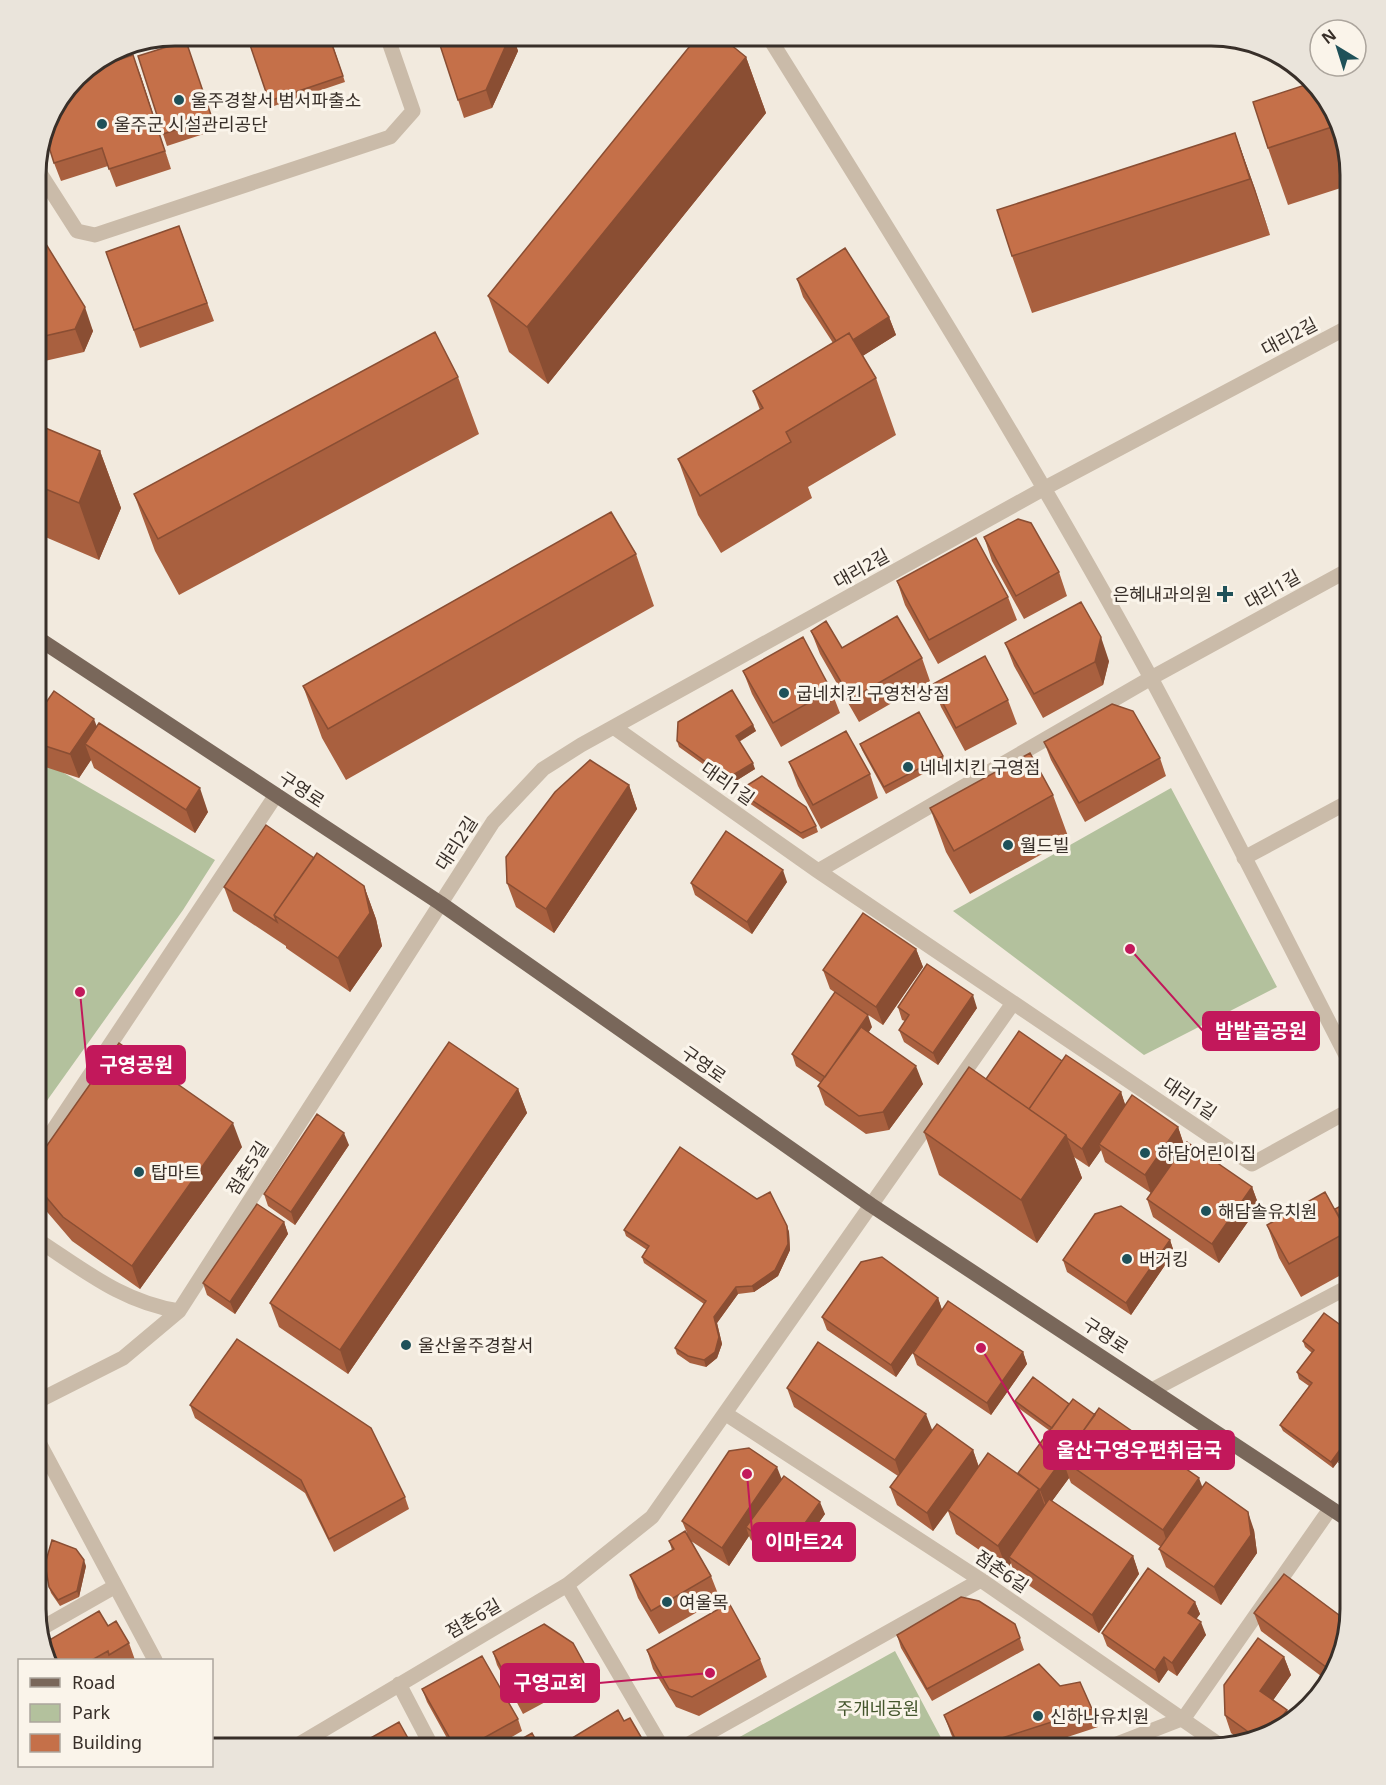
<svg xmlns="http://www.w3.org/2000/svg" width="1386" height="1785" font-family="'Noto Sans','Noto Sans KR',sans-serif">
<rect width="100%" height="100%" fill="#f2eade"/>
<path fill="#b3c19d" d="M36,757l179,103 -32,50 -147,206z
M1171,788l106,199 -133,68 -191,-144z
M895,1651l52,98h-229z"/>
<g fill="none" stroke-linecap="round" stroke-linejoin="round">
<path stroke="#cabba9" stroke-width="15" d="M768,36c132,211 264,423 383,642 68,127 133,257 199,385
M36,167l41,64 18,4 295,-98 23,-26 -26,-75
M615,728l203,143 434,293 98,-54
M1244,858l106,-57
M818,871l333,-193 199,-109
M36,1156l240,-361
M36,1239c48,31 86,63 143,72
M1154,1389l196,-103
M36,1402l87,-44 56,-47 314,-489 50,-53 38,-24 462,-256 307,-163
M726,1414l255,166 240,166
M36,1437l119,223
M567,1585l96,164
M42,1628l72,-41
M399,1684l34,65
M1184,1718l146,-209
M291,1749l276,-164 85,-68 361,-514
M680,1749l301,-169
M1104,1749l80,-31"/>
<path stroke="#79675a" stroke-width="15" d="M36,637l404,266 431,302 479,316"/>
</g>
<path fill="#a9603f" d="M247,36h83l15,46 -74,25z
M437,36h76l5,15 -26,57 -28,10z
M186,41l30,89 -49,16 -4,-12z
M746,57l20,56 -218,271 -39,-32 -21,-56z
M140,74l31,95 -55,18 -8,-21 -47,15 -7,-18z
M1327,98l23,78v9l-62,20 -20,-57z
M1235,133l20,56 15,46 -238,78 -20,-57z
M179,226l35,95 -74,27 -34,-96z
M36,228l57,103 -9,21 -48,11z
M797,279l92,38 7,18 -34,21 14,22 20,57 -88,52 4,11 -91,55 -23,-38 -20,-56 82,-49 -7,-19 80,-48 -30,-46z
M458,377l21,57 -300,161 -24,-44 -21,-57z
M36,424l64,27 21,57 -22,52 -63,-27z
M984,537l75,35 8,24 -43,23 -32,-58z
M636,554l18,52 -308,174 -24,-42 -19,-52z
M897,581l111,16 9,23 -79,44 -33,-59z
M811,631l31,17 80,10 8,23 -71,41 -39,-68z
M1005,643l104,18 -6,24 -60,33 -29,-52z
M743,671l88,19 9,23 -59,34 -29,-53z
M933,684l75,16 9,24 -52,27 -24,-44z
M36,717l61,10 111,85 -13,21 -101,-65 -3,-8 -12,18 -43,-14z
M753,725l3,6 -17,11 16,27 -24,15 -52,-37 -2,-6z
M1044,742l116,16 6,18 -81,46 -34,-62z
M860,744l83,12 2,6 -59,32 -24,-44z
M789,762l81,12 8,24 -57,31 -23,-43z
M629,785l8,24 -83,124 -38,-26 -9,-24z
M738,791l78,35 2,6 -15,7 -63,-42z
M1053,795l16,44 -99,55 -24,-42 -16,-44z
M314,858l50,28 12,33 6,27 -32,46 -64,-44v-2l-53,-35 -9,-24z
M787,882l-35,52 -57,-39 -4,-12z
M916,949l7,18 -40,58 -53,-36 -7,-19z
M898,1007l79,1 -39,57 -34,-23 -5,-12 6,-9 -3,-1z
M872,1027l-3,5 54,52 -34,46 -23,4 -41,-29 -7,-19 3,-3 -25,-17 -4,-12z
M1062,1061l59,31 4,13 53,22 6,18 -13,19 81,23 7,19 -40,57 -66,-46 -6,-18 4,-6 -46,-31 -4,-12 -12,17 -15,-10 8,21 -45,65 -98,-68 -15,-43 62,-53z
M518,1089l9,24 -179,261 -69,-47 -9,-24z
M349,1145l-54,80 -27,-19 -4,-12z
M242,1147l-102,142 -68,-48 -36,-42v-38z
M1350,1201v69l-49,27 -22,-39 -12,-33 70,-10 -2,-6z
M284,1222l4,12 -53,80 -28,-19 -4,-12z
M787,1226l2,6 1,18 -12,26 -24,16 -16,2 -21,29 5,21 -5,14 -11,9 -16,-4 -13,-9 -2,-6 29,-44 -60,-41 -2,-6 5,-7 -21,-14 -2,-6z
M1170,1240l4,12 -43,63 -64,-43 -4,-12z
M938,1298l4,12 81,42 4,12 -36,51 -74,-50 -4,-12 5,-8 -22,32 -69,-47 -5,-13z
M1350,1332v114l-17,22 -50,-37 -3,-6 29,-39 -10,-7 -2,-7 15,-19 -7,-6 -2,-6z
M787,1388l145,42 41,20 6,17 40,8 31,-44 -33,-24 -2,-6 54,3 26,11 108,73 51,42 3,23 -36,52 -55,-38 -7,-18 2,-2 -90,-64 -2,-5 -17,23 81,55 6,18 -40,59 -84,-57 -4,-13 -4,6 -51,-35 -8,-23 -15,20 -36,-26 -7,-18 8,-11 -104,-69z
M190,1405l215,92 4,12 -75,43 -29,-59 -110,-75z
M1350,1447v32l-7,-5 -4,-12z
M781,1479l44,35 -17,24 -6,-2 -12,16 -4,-2 -7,10 -28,-20 -2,-4 -20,30 -38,-25 20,35 9,23 -61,35 -21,-36 -8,-23 42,-25 -3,-9 18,-8 -5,-12z
M36,1483l4,12 -4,2z
M86,1566l-7,31 -19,9 -9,-13 -2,-6z
M36,1569l4,19 -4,2z
M1195,1602l5,12 -4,5 10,16 -29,41 -9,-6 -9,13 -52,-37 -5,-13z
M1254,1613l93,8 -16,58 -2,3 -68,-51z
M1015,1624l9,26 -92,51 -31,-53 -4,-13z
M108,1626l21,17 6,17h-84z
M647,1650l113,9 7,18 -68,39 -23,-9 -23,-38z
M493,1652l92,13 5,13 -67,36 -26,-49z
M1284,1657l7,18 -18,25 14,10 4,12 -3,4 -48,14 -9,-7 -6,-18z
M1060,1686l32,23 6,18 -67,22h-73l-7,-15 -7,-19z
M422,1689l96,30 4,12 -31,18h-38l-26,-47z"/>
<path fill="#8a4e33" d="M510,36h3l5,15 -26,57 -6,-18z
M133,55l7,19 31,95z
M746,57l20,56 -218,271 -21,-57z
M1235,133l20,56 15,46 -20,-56z
M85,307l8,24 -9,21 -9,-23z
M889,317l7,18 -49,31 -6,-18z
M100,451l21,57 -22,52 -20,-57z
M1101,637l8,24 -6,24 -8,-23z
M94,719l9,24 -18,1 6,16 -12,18 -9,-24z
M753,725l3,6 -18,11 -2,-6z
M753,763l2,6 -24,15 -3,-6z
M629,785l8,24 -83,124 -8,-24z
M200,788l8,24 -13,21 -9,-23z
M783,870l4,12 -35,52 -5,-12z
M364,886l12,33 6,27 -32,46 -12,-34z
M916,949l7,18 -40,58 -7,-18z
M973,995l4,13 -39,57 -5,-12z
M868,1015l4,12 -42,62 -5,-12z
M916,1066l7,18 -34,46 -6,-18z
M518,1089l9,24 -179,261 -8,-24z
M1121,1092l6,18 -28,34 2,6 -12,17 -7,-18z
M233,1123l9,24 -102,142 -8,-23z
M1178,1127l6,18 -33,49 -6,-19z
M344,1133l5,12 -54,80 -4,-13z
M1066,1135l16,43 -45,65 -16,-43z
M1252,1187l7,19 -40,57 -7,-19z
M284,1222l4,12 -53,80 -5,-12z
M787,1226l2,6 1,18 -12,26 -24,16 -2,-6z
M1170,1240l4,12 -43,63 -5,-12z
M736,1287l2,7 -21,29 5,21 -5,14 -11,9 -2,-7 10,-43z
M938,1298l4,12 -46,67 -5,-12z
M1023,1352l4,12 -36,51 -4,-12z
M926,1414l7,18 -32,46 -6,-18z
M1095,1415l-32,45 6,18 -22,30 -7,-18z
M1350,1436v10l-17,22 -2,-6z
M973,1450l6,18 -46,63 -6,-18z
M777,1467l7,18 -38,42 3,9 -20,30 -7,-18z
M1199,1478l9,24 -37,52 -8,-24z
M1039,1489l8,23 -38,45 2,6 -4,6 -9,-23z
M820,1502l5,12 -17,24 -5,-12z
M1248,1512l6,18 3,23 -36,52 -7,-18z
M797,1524l5,12 -12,16 -4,-12z
M782,1537l4,13 -7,10 -5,-12z
M1133,1556l6,18 -40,59 -7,-18z
M84,1560l2,6 -7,31 -2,-6z
M36,1569l4,19 -4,-12z
M1195,1602l5,12 -8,11 -4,-12z
M1201,1622l5,13 -29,41 -5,-13z
M1164,1657l4,13 -9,13 -4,-13z
M1284,1657l7,18 -24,34 -7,-18z
M1336,1663l-4,13 -2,-6z
M1287,1710l4,12 -3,4 -16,4z"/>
<path fill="#c57049" stroke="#8a4e33" stroke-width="1.5" d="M247,36h82l14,40 -74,25z
M437,36h73l-24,54 -28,10z
M698,36h22l26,21 -219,270 -39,-31z
M186,41l26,77 -49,16 -25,-78z
M133,55l32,96 -56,18 -7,-21 -48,15 -9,-29 5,-20 32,-42z
M1311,83l16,15 8,28 -67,22 -15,-46z
M1235,133l15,46 -238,77 -15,-46z
M179,226l28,77 -73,27 -28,-78z
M36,228l49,79 -10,22 -39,9z
M845,248l44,69 -36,23 -4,-7 -13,8 -39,-62z
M435,332l23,45 -300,162 -24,-45z
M849,333l27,45 -90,54 5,10 -91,54 -22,-37 85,-51 -10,-17z
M36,424l64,27 -21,52 -43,-18z
M611,512l25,42 -308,175 -25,-43z
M1018,519l13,4 28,49 -43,24 -32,-59z
M976,538l32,59 -79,43 -32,-59z
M1081,602l20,35 -6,25 -61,32 -29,-51z
M897,616l25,42 -71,41 -40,-68 15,-10 16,27z
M803,637l28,53 -58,33 -30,-52z
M985,656l23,44 -52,28 -23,-44z
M732,690l21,35 -17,11 17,27 -25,15 -51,-37 1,-19z
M54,691l40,28 -24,35 -34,-11v-26z
M1112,704l21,7 27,47 -81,45 -35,-61z
M919,712l24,44 -59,31 -24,-43z
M99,723l101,65 -14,22 -101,-66z
M846,731l24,43 -57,31 -24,-43z
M1030,753l23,42 -99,56 -24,-43z
M590,760l39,25 -83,124 -39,-26 -1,-26 49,-65z
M762,776l44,31 10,19 -15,7 -63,-42z
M266,825l48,33 -40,57 3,7 -53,-35z
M726,831l57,39 -36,52 -56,-39z
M317,853l47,33 6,27 -32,45 -64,-43z
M863,913l53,36 -40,58 -53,-37z
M927,964l46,31 -40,58 -34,-23 10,-15 -11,-8z
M835,992l33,23 -43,62 -33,-23z
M861,1027l55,39 -33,46 -24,4 -41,-30z
M1019,1031l43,30 -33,48 -43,-30z
M449,1042l69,47 -178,261 -70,-47z
M119,1043l114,80 -101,143 -69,-49 -27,-32v-24z
M1066,1055l55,37 -39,57 -15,-11 -1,-3 -37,-26z
M969,1067l97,68 -45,65 -97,-68z
M1132,1095l46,32 -33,48 -46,-31z
M317,1114l27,19 -53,79 -27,-18z
M1187,1142l65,45 -40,57 -65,-45z
M680,1147l77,52 13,-7 17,34 1,18 -13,26 -23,16 -16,1 -22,30 5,20 -4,15 -11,8 -16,-4 -13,-8 31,-47 -64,-44 7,-11 -25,-16z
M1325,1192l22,40 -58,32 -22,-39z
M1350,1201v35l-15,-27z
M257,1204l27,18 -54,80 -27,-19z
M1121,1206l49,34 -44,63 -63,-43 32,-46z
M882,1257l56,41 -47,67 -69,-48 39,-55z
M948,1301l75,51 -36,51 -74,-50z
M1324,1313l26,19v104l-19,26 -51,-37 32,-42 -15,-11 17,-22 -11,-9z
M237,1339l134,89 34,69 -76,42 -28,-59 -111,-75z
M818,1342l108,72 -31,46 -108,-72z
M1033,1377l36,27 -17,24 -37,-27z
M1073,1399l22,16 -55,75 -22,-17z
M1099,1408l100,70 -36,52 -100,-70z
M937,1424l36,26 -46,63 -37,-26z
M1350,1447v23l-11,-8z
M749,1448l28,19 -55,81 -40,-27 47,-70z
M988,1453l51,36 -41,57 -50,-36z
M784,1476l36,26 -17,24 -6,-2 -11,16 -4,-3 -8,11 -28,-21z
M1206,1482l42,30 3,23 -37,52 -55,-38z
M1049,1499l84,57 -41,59 -83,-58z
M685,1531l26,45 -60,35 -21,-36 44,-26 -5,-8z
M52,1540l24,9 8,11 -7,31 -19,9 -9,-13 -4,-23z
M1148,1568l47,34 -7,11 13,9 -29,41 -8,-6 -9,13 -53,-37z
M1284,1574l63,47 -11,42 -6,7 -76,-57z
M961,1597l18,4 36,23 5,14 -93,51 -30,-54z
M729,1603l31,56 -68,38 -23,-8 -22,-39z
M99,1611l9,15 8,-5 13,22 -20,12 -1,-4 -16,9h-41l-5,-18z
M544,1624l29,19 12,22 -66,36 -26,-49z
M1258,1638l26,19 -24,34 27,19 -15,20 -18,6 -29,-21 -1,-30z
M482,1656l36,63 -54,30h-8l-34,-60z
M1039,1664l21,22 20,-4 12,27 -124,40h-8l-16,-34z
M618,1710l6,11 6,-3 18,31h-80l-4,-6z
M399,1722l15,27h-63z
M532,1733l9,16h-37z"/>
<g fill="#1f5159" stroke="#faf4ea" stroke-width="2">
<circle cx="179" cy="100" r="6"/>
<circle cx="102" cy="124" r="6"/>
<path d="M1222 585h6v6h6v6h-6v6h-6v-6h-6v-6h6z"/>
<circle cx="784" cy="693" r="6"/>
<circle cx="908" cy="767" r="6"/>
<circle cx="1008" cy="845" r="6"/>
<circle cx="1145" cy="1153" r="6"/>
<circle cx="139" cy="1172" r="6"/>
<circle cx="1206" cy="1211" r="6"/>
<circle cx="1127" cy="1259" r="6"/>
<circle cx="406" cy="1345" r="6"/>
<circle cx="667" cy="1602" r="6"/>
<circle cx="1038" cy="1716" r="6"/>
</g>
<g text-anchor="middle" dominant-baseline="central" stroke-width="6" stroke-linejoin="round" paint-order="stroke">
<g font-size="18" fill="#382f29" stroke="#faf4ea" text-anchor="start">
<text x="191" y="100">울주경찰서 범서파출소</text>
<text x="114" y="124">울주군 시설관리공단</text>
<text x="1212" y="594" text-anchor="end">은혜내과의원</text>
<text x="796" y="693">굽네치킨 구영천상점</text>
<text x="920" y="767">네네치킨 구영점</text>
<text x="1020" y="845">월드빌</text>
<text x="1157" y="1153">하담어린이집</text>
<text x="151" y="1172">탑마트</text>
<text x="1218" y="1211">해담솔유치원</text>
<text x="1139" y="1259">버거킹</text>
<text x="418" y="1345">울산울주경찰서</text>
<text x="679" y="1602">여울목</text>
<text x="1050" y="1716">신하나유치원</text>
</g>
<g font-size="18" fill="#382f29" stroke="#faf4ea">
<text transform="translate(1289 336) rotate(-28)">대리2길</text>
<text transform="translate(861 568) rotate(-29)">대리2길</text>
<text transform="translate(1272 589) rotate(-29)">대리1길</text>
<text transform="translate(728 783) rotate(35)">대리1길</text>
<text transform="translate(302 789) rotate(33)">구영로</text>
<text transform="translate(456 843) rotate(-57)">대리2길</text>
<text transform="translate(704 1064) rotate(35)">구영로</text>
<text transform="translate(1190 1098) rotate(34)">대리1길</text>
<text transform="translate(247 1168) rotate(-57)">점촌5길</text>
<text transform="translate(1106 1335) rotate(33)">구영로</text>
<text transform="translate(1002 1571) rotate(34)">점촌6길</text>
<text transform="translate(473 1618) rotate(-30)">점촌6길</text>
</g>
<g font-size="18" fill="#44562d" stroke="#faf4ea">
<text x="878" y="1708">주개네공원</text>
</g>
</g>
<path d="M0 0H1386V1785H0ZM175 46H1211A129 129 0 0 1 1340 175V1609A129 129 0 0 1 1211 1738H175A129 129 0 0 1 46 1609V175A129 129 0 0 1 175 46Z" fill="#eae4db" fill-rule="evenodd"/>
<path fill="none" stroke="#382f29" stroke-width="3" d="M175 46H1211A129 129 0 0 1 1340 175V1609A129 129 0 0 1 1211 1738H175A129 129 0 0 1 46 1609V175A129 129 0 0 1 175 46Z"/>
<path fill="none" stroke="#c2185b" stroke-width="2" d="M1130 949L1203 1031M80 992L87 1065M981 1348L1044 1450M747 1474L753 1542M710 1673L599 1683"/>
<g fill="#c2185b" stroke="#faf4ea" stroke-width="2">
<circle cx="1130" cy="949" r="6"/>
<circle cx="80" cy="992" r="6"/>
<circle cx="981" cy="1348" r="6"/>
<circle cx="747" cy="1474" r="6"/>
<circle cx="710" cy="1673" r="6"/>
</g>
<g fill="#c2185b" stroke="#c2185b" stroke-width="2">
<rect x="1203" y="1012" width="116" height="38" rx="6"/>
<rect x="87" y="1046" width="98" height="38" rx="6"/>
<rect x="1044" y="1431" width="190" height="38" rx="6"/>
<rect x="753" y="1523" width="102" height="38" rx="6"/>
<rect x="501" y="1664" width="98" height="38" rx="6"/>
</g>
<g font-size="20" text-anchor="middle" font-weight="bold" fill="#fff">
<text x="1261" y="1038">밤밭골공원</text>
<text x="136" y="1072">구영공원</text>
<text x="1139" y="1457">울산구영우편취급국</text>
<text x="804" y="1549">이마트24</text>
<text x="550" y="1690">구영교회</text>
</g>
<rect x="18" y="1659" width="195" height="108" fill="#faf4ea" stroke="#aca59d" stroke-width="1.5"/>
<rect x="30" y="1678" width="30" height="9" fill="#79675a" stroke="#aca59d" stroke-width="1.5"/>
<text x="72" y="1689" font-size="18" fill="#382f29">Road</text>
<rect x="30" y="1704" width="30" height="18" fill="#b3c19d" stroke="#aca59d" stroke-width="1.5"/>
<text x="72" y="1719" font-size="18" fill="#382f29">Park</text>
<rect x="30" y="1734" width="30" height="18" fill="#c57049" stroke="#aca59d" stroke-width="1.5"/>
<text x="72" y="1749" font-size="18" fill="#382f29">Building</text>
<g transform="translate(1338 48) rotate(322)"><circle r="28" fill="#faf4ea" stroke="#aca59d" stroke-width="1.5"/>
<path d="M0-4.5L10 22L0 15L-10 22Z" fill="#1f5159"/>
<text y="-9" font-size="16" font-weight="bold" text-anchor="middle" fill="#382f29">N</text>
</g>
</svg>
